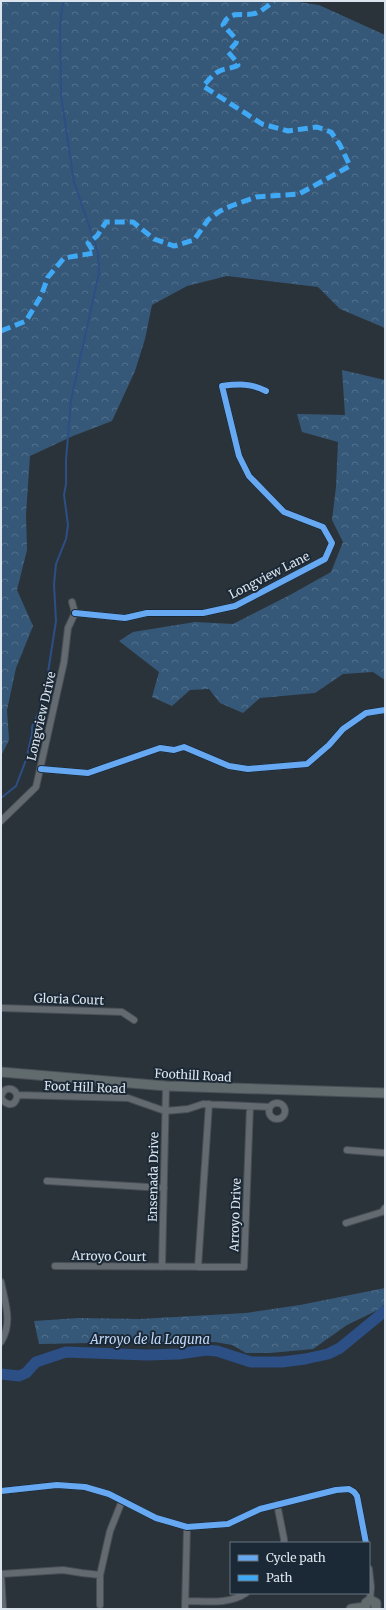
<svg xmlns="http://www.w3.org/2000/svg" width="386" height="1610" font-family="Merriweather,serif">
<defs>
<pattern id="forest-crowns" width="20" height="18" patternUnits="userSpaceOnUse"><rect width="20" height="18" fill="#365878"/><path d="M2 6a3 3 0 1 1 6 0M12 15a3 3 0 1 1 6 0" fill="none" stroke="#52708c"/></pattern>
</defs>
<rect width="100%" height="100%" fill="#2b333a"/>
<path fill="url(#forest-crowns)" d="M1,1h290l28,4 66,30v293l-45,-19 -22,-22 -91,-11 -40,10 -35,19 -7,34 -10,32 -23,50 -39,15 -43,20 -4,58 1,36 -10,40 16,36 -17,42 -9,42 2,30 -8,16z
M342,370l43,10v300l-12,-8 -30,2 -28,19 -55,5 -17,15 -23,-10 -11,-14 -19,1 -18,16 -20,-9 7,-25 -40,-31 14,-9 62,-10 38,2 57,-29 41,-23 12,-30 -11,-22 4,-33 2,-45 -36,-10 -5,-18 48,1z
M385,1288v16l-7,6 -31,15 -34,24 -43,4h-24l-14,-8 -17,-3 -51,2 -35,-4 -38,3 -52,1 -5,-23 45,-3 61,1 106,-6 54,-8z"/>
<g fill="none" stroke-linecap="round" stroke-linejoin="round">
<path stroke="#2c4f86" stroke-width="2" d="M1,798l15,-12 10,-26 6,-26v-7l10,-22 2,-7 12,-77 -2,-37 2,-20 10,-25 2,-14 -4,-30 2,-11v-24l5,-60 28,-127 -1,-21 -24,-70 -13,-87 -1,-68 2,-19 2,-7"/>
<path stroke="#2c4f86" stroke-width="11" d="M1,1374l18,2 7,-3 10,-11 30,-10 81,3 32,-1 27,-4 11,1 34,11h31l23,-3 23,-5 12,-6 45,-37"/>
<defs>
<path id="street" d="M75,613l50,5 22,-5h56l32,-7 90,-47 7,-16 -9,-16 -39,-15 -35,-36 -10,-20 -17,-70c16,-2 29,-3 44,5
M41,769l47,4 72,-25 14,2 10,-3 45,19 19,3 59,-5 22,-19 14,-16 23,-16 19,-3
M1,821l35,-34 28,-125 4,-34 7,-15 -3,-11
M1,1008l121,4 12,8
M17,1095l111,3 37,13 23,-2 15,-5 67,3
M1,1097c3,-15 20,-7 15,3 -4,8 -12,3 -15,-2
M269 1111a8 8 0 1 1 16 0a8 8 0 1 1-16 0Z
M347,1150l38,3
M47,1181l117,7
M346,1223l36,-11 3,-4
M55,1266l189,1 6,-161
M162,1267l4,-181
M198,1267l11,-163
M1,1282c4,21 12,40 0,60
M1,1491l56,-6 28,2 24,7 47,24 31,9 41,-3 32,-15 76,-19 13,-1 5,3 3,4 9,47
M277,1504l7,35v4
M369,1569l2,18 -1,13
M1,1574l62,-4 19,3 18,2
M1,1574l2,35
M185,1601c20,0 44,4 61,-8
M100,1605v-30l10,-44 12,-30
M185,1609l2,-82"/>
<path id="secondary" d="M1,1072l165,14 219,7
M351,1609l14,-2
M365,1609l1,-6 4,-3 6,3v6"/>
</defs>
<use href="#street" stroke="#494f56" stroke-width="8"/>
<use href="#secondary" stroke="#494f56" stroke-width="11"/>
<use href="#street" stroke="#636a70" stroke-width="6"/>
<use href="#secondary" stroke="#616a6d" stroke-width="9"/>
<path stroke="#3fa9f5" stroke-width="5" stroke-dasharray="10 5" stroke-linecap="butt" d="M1,331l25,-10 15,-25 7,-19 16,-19 30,-5 -6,-10 9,-7 9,-14h27l21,17 20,7 20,-6 14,-20 12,-9 11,-5 25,-9 43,-3 51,-28 -10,-21 -9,-13 -14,-5 -29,4 -26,-7 -59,-38c7,-7 12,-15 22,-17 5,-1 8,-1 13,-4l-2,-4 -8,-9 8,-9 1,-3 -14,-15c8,-18 22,-6 36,-13 5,-3 10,-7 15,-11"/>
<defs>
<path id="cycleway" d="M75,613l50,5 22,-5h56l32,-7 90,-47 7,-16 -9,-16 -39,-15 -35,-36 -10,-20 -17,-70c16,-2 29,-3 44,5
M41,769l47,4 72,-25 14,2 10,-3 45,19 19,3 59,-5 22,-19 14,-16 23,-16 19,-3
M1,1491l56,-6 28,2 24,7 47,24 31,9 41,-3 32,-15 76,-19 13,-1 5,3 3,4 9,47"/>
</defs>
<use href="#cycleway" stroke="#1b2936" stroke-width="8"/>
<use href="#cycleway" stroke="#66a8f1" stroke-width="6"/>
</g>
<g text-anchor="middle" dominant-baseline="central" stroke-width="4" stroke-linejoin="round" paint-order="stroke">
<g font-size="12" fill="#dce5ee" stroke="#1b2936">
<text transform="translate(269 575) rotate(-27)">Longview Lane</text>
<text transform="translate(41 716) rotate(-77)">Longview Drive</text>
<text transform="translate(69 999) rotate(2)">Gloria Court</text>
<text transform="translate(193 1075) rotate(3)">Foothill Road</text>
<text transform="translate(85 1087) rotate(2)">Foot Hill Road</text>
<text transform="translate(153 1177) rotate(-89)">Ensenada Drive</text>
<text transform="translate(235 1215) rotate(-88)">Arroyo Drive</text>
<text transform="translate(109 1256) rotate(1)">Arroyo Court</text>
</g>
<g font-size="13" font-style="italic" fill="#c1d8fb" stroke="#1b2936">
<text x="150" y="1339">Arroyo de la Laguna</text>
</g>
</g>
<rect width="386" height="1610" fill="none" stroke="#dce5ee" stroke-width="4"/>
<rect x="230" y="1542" width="140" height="52" fill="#1b2936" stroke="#687480"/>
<rect x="238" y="1555" width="20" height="6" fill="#66a8f1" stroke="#687480"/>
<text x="266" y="1562" font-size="12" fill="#dce5ee">Cycle path</text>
<rect x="238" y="1575" width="20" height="6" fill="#3fa9f5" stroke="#687480"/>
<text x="266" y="1582" font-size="12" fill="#dce5ee">Path</text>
</svg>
